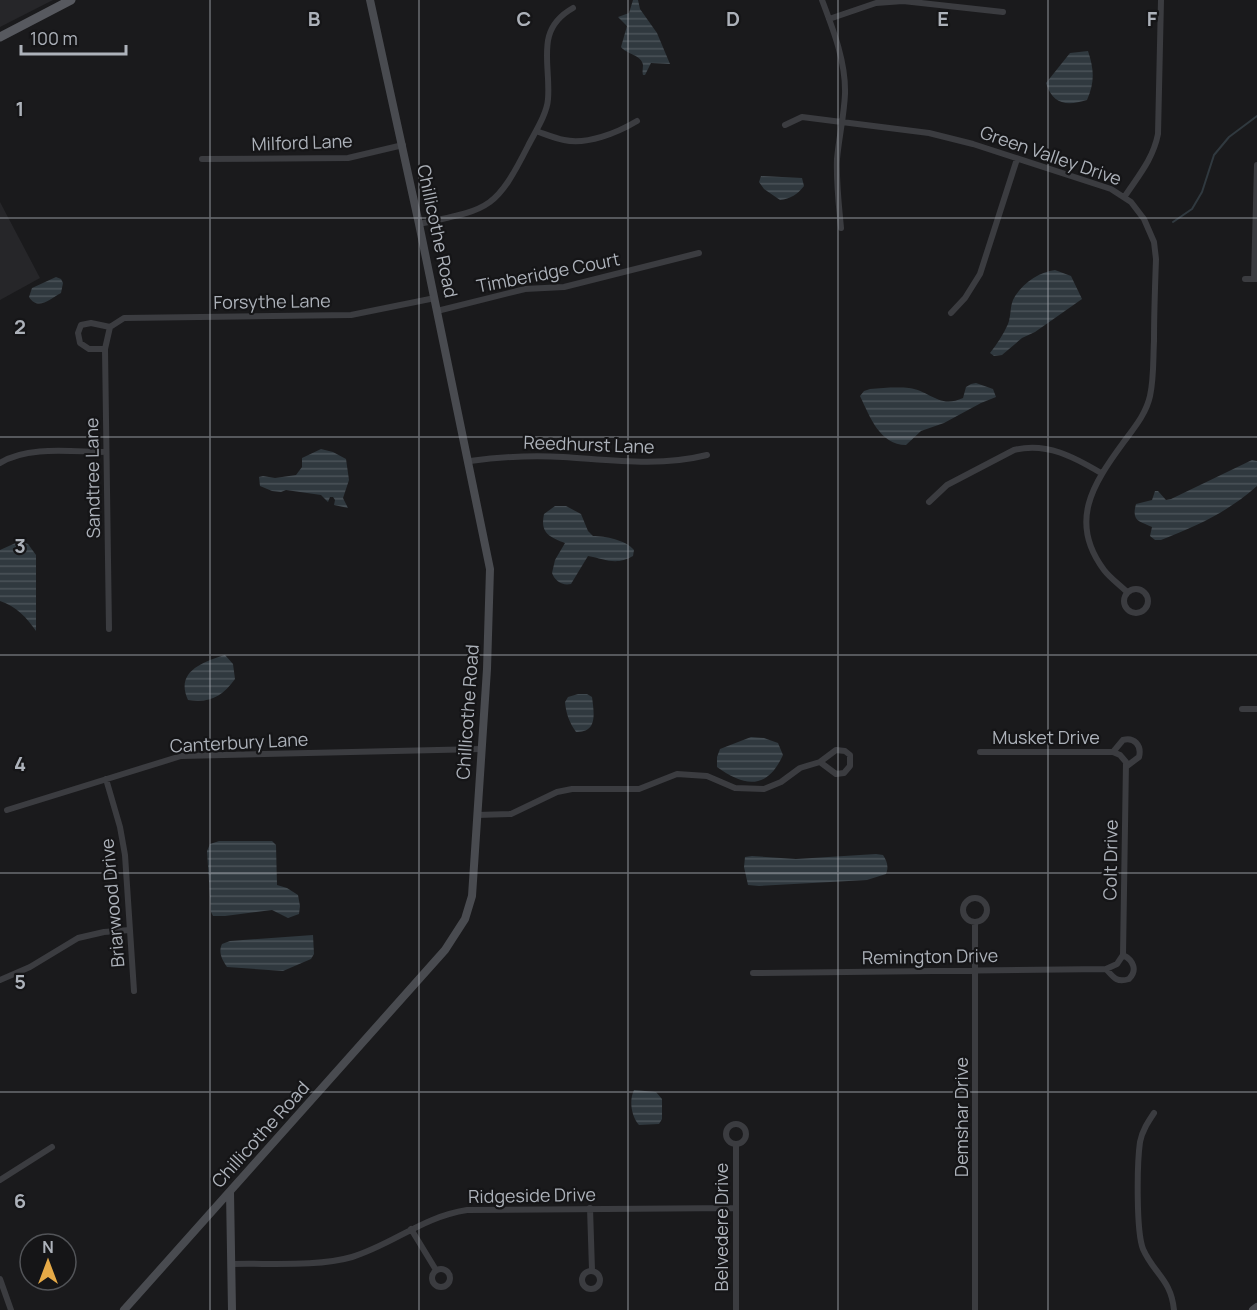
<svg xmlns="http://www.w3.org/2000/svg" width="1257" height="1310" font-family="Manrope,sans-serif">
<defs>
<pattern id="water-rules" width="6" height="5" patternUnits="userSpaceOnUse" patternTransform="scale(1.5)"><rect width="6" height="5" fill="#30393f"/><path d="M0 2.5h6" fill="none" stroke="#4b5359"/></pattern>
</defs>
<rect width="100%" height="100%" fill="#1a1a1c"/>
<path fill="#262629" d="M0,0h53l-53,27z
M0,202l40,76 -40,22z"/>
<path fill="url(#water-rules)" d="M633,0h5l2,9 17,24 13,31 -19,-1 -6,12h-2c-1,-3 0,-7 0,-10 -1,-10 -17,-11 -22,-18l6,-21 -9,-9 11,-4z
M1088,51c6,18 7,31 -1,49 -20,6 -34,5 -41,-17l24,-30z
M761,176l41,2 2,8c-6,8 -14,13 -24,14l-16,-11 -5,-7z
M1055,270l16,6 11,23 -47,33 -13,6 -20,17 -8,1 -4,-3c7,-9 13,-18 18,-29 3,-8 2,-17 5,-24 8,-16 26,-28 42,-30z
M56,277l5,2 2,4 -2,10c-11,6 -23,18 -32,4l3,-9z
M976,383l17,6 3,8 -15,6 -37,20 -23,8 -15,14c-26,0 -36,-28 -46,-49l4,-5 6,-2c12,-1 26,-2 39,-1 22,3 30,21 54,10l3,-11 5,-3z
M321,449l12,3 13,7 3,21 -6,18 5,10 -14,-3 1,-5 -2,-3h-3l-2,5 -7,-7 -35,-5 -5,2 -9,-1 -12,-5 -1,-9 4,-1 12,2 21,-3 6,-8v-9z
M1252,460l5,1v25c-31,27 -58,39 -96,54h-6l-5,-4 2,-9c-12,-6 -21,-5 -16,-23l16,-4 3,-9h3l8,9 5,-1z
M555,506h11l15,8 7,17 5,5c12,0 33,4 41,14l-1,6c-17,10 -28,3 -45,0l-17,28c-9,2 -16,-3 -19,-11l3,-13 10,-17c-16,-6 -25,-10 -21,-29z
M20,541l8,3 8,11v76c-9,-13 -20,-25 -36,-30v-51z
M225,655l8,9 2,15c-13,18 -25,24 -47,21 -13,-28 14,-38 37,-45z
M578,694h9l5,3c2,16 6,36 -16,35 -7,-10 -10,-19 -11,-30l3,-5z
M751,737l13,1 14,5 5,12c-16,35 -38,32 -66,12v-10l3,-8z
M219,841h53l4,4 1,40 10,3 11,7 2,11 -1,8 -11,4 -16,-8 -47,6h-12l-2,-4 -4,-61 3,-7z
M876,854l7,1c4,6 6,12 3,19l-19,6 -108,6 -11,-1 -4,-18 1,-10 7,-1 44,3z
M313,935l1,19 -3,5 -28,12 -56,-4c-5,-7 -9,-15 -5,-23l8,-3z
M634,1090l22,2 6,7v20l-3,5 -20,1c-8,-9 -10,-25 -5,-35z"/>
<g fill="none" stroke-linecap="round" stroke-linejoin="round">
<path stroke="#30393f" stroke-width="2" d="M1173,222l19,-13 10,-17 12,-37 15,-18 28,-21"/>
<path stroke="#3b3c40" stroke-width="6" d="M822,0c11,29 24,62 23,94 -1,22 -6,43 -8,65 -1,23 2,47 4,69
M829,19l47,-16 27,-2 100,11
M785,125l17,-8 127,16 44,11 138,45 20,13 13,17 10,23 2,17c-1,27 -2,54 -2,82 -1,18 0,37 -4,55 -4,18 -16,32 -27,47 -30,41 -55,79 -19,127 6,8 16,15 23,22
M536,131c9,3 18,7 28,9 23,5 53,-7 73,-19
M202,159l146,-1 55,-13
M1125,196c14,-21 28,-37 33,-62l3,-134
M419,224c70,-15 76,-13 109,-78 7,-14 19,-32 20,-47 3,-36 -14,-69 25,-91
M1245,279h11
M1254,279l3,-114
M437,311l88,-22 39,-2 135,-34
M951,313l14,-15 15,-24 37,-115
M110,327l14,-9 227,-3 84,-17
M105,349h-16l-9,-6 -2,-10 3,-8 10,-2 19,4
M470,461c30,-4 63,-6 93,-4 48,3 96,10 144,-2
M0,463c28,-18 74,-11 106,-11
M929,502l18,-17 67,-35c33,-8 60,7 87,23
M1124 601a12 12 0 1 1 24 0a12 12 0 1 1-24 0Z
M109,629l-4,-280 5,-22
M1242,709h15
M1113,752l10,-12c11,-3 19,5 16,17l-12,9
M106,779l14,48 5,28 9,136
M7,810l174,-54 300,-7
M477,815l34,-1 46,-22 15,-3h67l38,-15 30,2 28,12 29,1 17,-7 19,-14 20,-6 16,-12 9,1 5,4v11l-6,7 -8,1 -16,-12
M963 910a12 12 0 1 1 24 0a12 12 0 1 1-24 0Z
M975,923v387
M1106,969c8,9 11,14 23,10 9,-9 4,-19 -6,-24
M753,973l353,-4 11,-5 6,-9 3,-193 -6,-7 -7,-3h-133
M0,980l30,-13 48,-29 26,-6 26,-2
M1154,1113c-6,9 -12,18 -14,29 -3,21 -4,89 3,107 11,25 28,30 31,61
M726 1134a10 10 0 1 1 20 0a10 10 0 1 1-20 0Z
M736,1144v166
M0,1180l52,-33
M590,1208l2,62
M411,1229l25,41
M232,1264c36,-1 86,3 120,-7 42,-13 70,-40 115,-47l268,-2
M432 1278a9 9 0 1 1 18 0a9 9 0 1 1-18 0Z
M582 1280a9 9 0 1 1 18 0a9 9 0 1 1-18 0Z
M0,1279l11,31"/>
<path stroke="#494b50" stroke-width="8" d="M230,1192l2,118
M124,1310l321,-360 20,-31 7,-23 15,-227 3,-100 -71,-345 -49,-224
M1253,1310l4,-3"/>
<path stroke="#57595f" stroke-width="9" d="M0,37l71,-37"/>
</g>
<path fill="none" stroke="#adb2ba" stroke-width="1.5" stroke-opacity="0.55" d="M210,0v1310M419,0v1310M628,0v1310M838,0v1310M1048,0v1310M0,218h1257M0,437h1257M0,655h1257M0,873h1257M0,1092h1257"/>
<g text-anchor="middle" dominant-baseline="central" stroke-width="4.5" stroke-linejoin="round" paint-order="stroke">
<g font-size="18" fill="#adb2ba" stroke="#151517">
<text transform="translate(302 142) rotate(-2)">Milford Lane</text>
<text transform="translate(1051 155) rotate(19)">Green Valley Drive</text>
<text transform="translate(438 231) rotate(78)">Chillicothe Road</text>
<text transform="translate(548 272) rotate(-11)">Timberidge Court</text>
<text transform="translate(272 301) rotate(-1)">Forsythe Lane</text>
<text transform="translate(589 444) rotate(2)">Reedhurst Lane</text>
<text transform="translate(92 478) rotate(-91)">Sandtree Lane</text>
<text transform="translate(467 712) rotate(-86)">Chillicothe Road</text>
<text x="1046" y="737">Musket Drive</text>
<text transform="translate(239 742) rotate(-3)">Canterbury Lane</text>
<text transform="translate(1110 860) rotate(-89)">Colt Drive</text>
<text transform="translate(112 903) rotate(-95)">Briarwood Drive</text>
<text transform="translate(930 956) rotate(-1)">Remington Drive</text>
<text transform="translate(961 1117) rotate(-90)">Demshar Drive</text>
<text transform="translate(260 1134) rotate(-48)">Chillicothe Road</text>
<text transform="translate(532 1195) rotate(-1)">Ridgeside Drive</text>
<text transform="translate(721 1227) rotate(-90)">Belvedere Drive</text>
</g>
</g>
<g font-size="20" text-anchor="middle" font-weight="bold" fill="#adb2ba" stroke="#151517" stroke-width="4.5" stroke-linejoin="round" paint-order="stroke">
<text x="314" y="26">B</text>
<text x="524" y="26">C</text>
<text x="733" y="26">D</text>
<text x="943" y="26">E</text>
<text x="1152" y="26">F</text>
<text x="20" y="116">1</text>
<text x="20" y="334">2</text>
<text x="20" y="553">3</text>
<text x="20" y="771">4</text>
<text x="20" y="989">5</text>
<text x="20" y="1208">6</text>
</g>
<g transform="translate(48 1262)"><circle r="28" fill="#151517" stroke="#525458" stroke-width="1.5"/>
<path d="M0-4.5L10 22L0 15L-10 22Z" fill="#e6aa47"/>
<text y="-9" font-size="16" font-weight="bold" text-anchor="middle" fill="#adb2ba">N</text>
</g>
<path d="M21 45v9h105v-9" fill="none" stroke="#adb2ba" stroke-width="3"/>
<text x="30" y="45" font-size="18" fill="#adb2ba" stroke="#151517" stroke-width="4.5" paint-order="stroke">100 m</text>
</svg>
